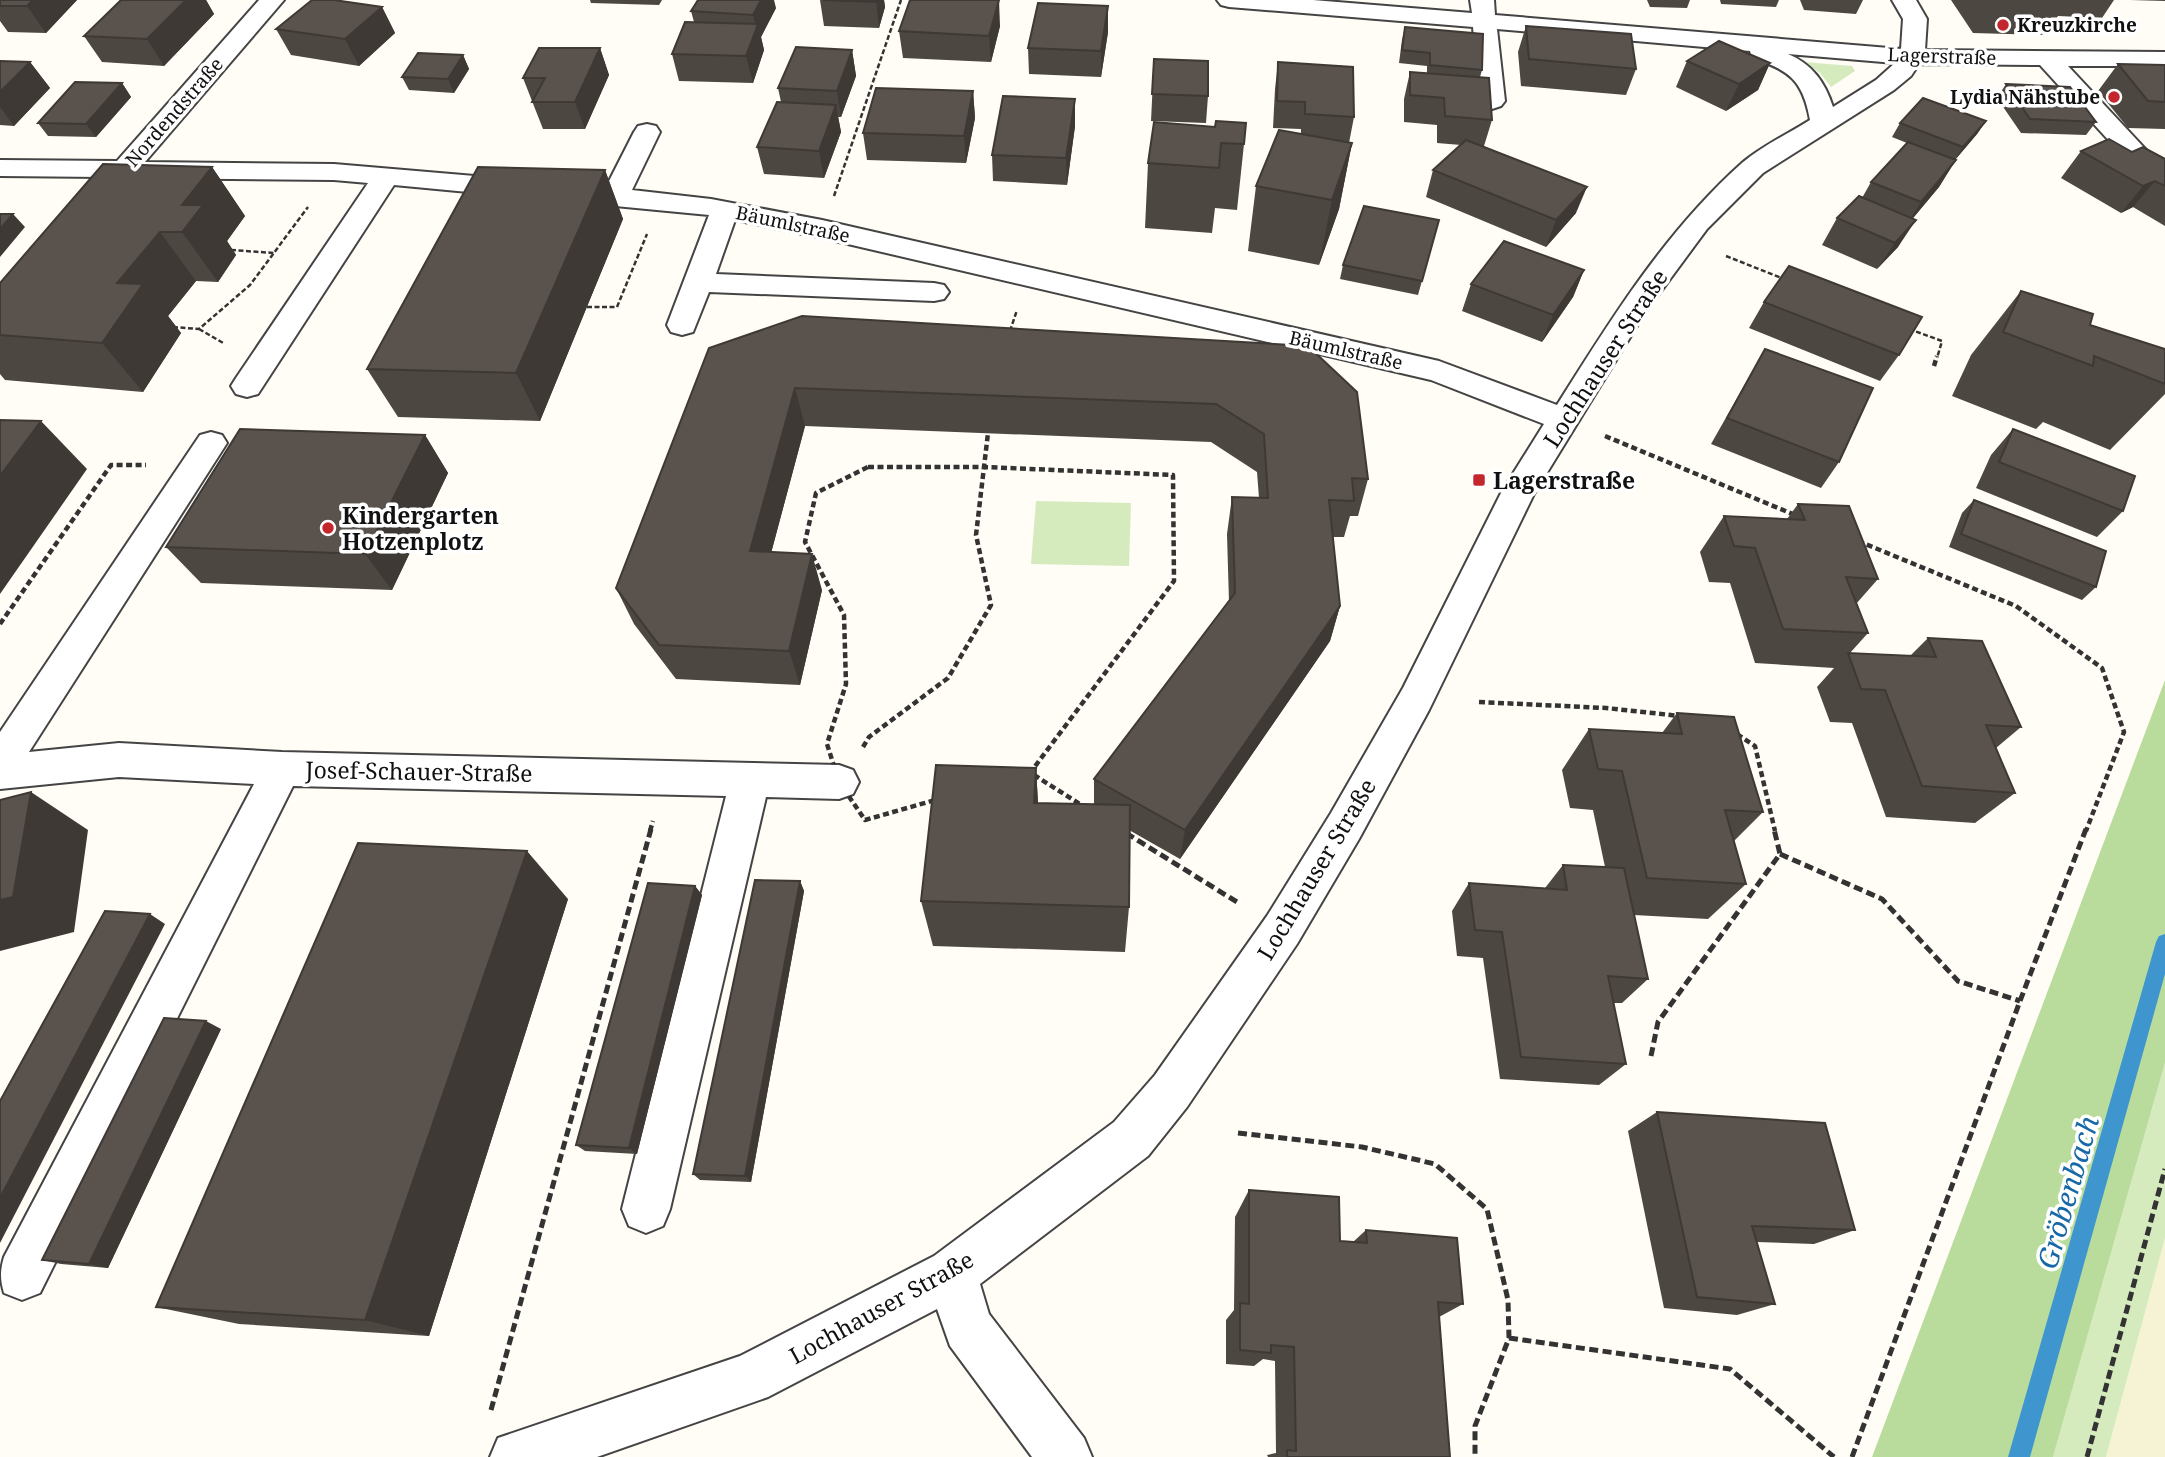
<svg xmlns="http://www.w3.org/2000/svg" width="2165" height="1457" font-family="'Noto Serif',serif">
<rect width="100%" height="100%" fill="#fffdf5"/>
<path fill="#f6f3d4" d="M2165,1238v219h-59z"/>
<path fill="#d5ebbd" d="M1804,62l48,4 3,5 -24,16 -11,-14z
M1036,501l95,2 -2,63 -98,-2z
M2165,1063v175l-59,219h-53z"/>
<path fill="#b9dc9c" d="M2165,680v383l-112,394h-181z"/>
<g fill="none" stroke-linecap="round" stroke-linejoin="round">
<path fill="#3f96cf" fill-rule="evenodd" d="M2165,934v40l-135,483h-22l148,-515 3,-6z"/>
<defs>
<path id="minor" d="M259,0h25l-139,162 189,2 272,23 28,-55 4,-6 9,-2 9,2 4,6 -28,58 79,9 111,21 617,141 118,44c54,-86 108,-173 185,-242 20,-17 46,-29 68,-43 -7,-39 -20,-50 -58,-62l-2,-7 -253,-22 8,72 -4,5 -9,3 -9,-3 -4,-5 -6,-74 -244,-20 -8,-2 -4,-5h96l159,13 -2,-13h24l1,15 406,34 2,-30 -11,-19h24l11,19 -2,31 240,2v14h-97l82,88 4,6 -4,6 -9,2 -9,-2 -92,-101 -121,-1 -8,12 -17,14 -131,83 -56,56 -62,84 -111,181 -105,216 -70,129 -62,105 -110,163 -39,49 -168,128 9,30 95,124 8,19h-60l-82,-111 -13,-37 -169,88 -171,60h-107l8,-19 242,-82 194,-100 180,-134 41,-47 112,-159 64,-103 72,-125 99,-197 42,-67 -113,-44 -609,-142 -87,-18 -19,54 218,9 10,2 5,7 -5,7 -10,2 -225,-9 -16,40 -11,3 -11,-3 -4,-7 42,-110 -315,-30 -136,209 -11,3 -11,-3 -5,-8 5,-8 132,-195 -34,-3 -203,-2c-9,10 -14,14 -29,11l-4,-6 4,-6 -102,-1v-16l117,1zM1788,54l107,9 -19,17 -43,27c-8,-25 -21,-43 -45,-53z
M211,432l11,3 5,8 -198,309 90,-9 163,9 557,13 14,5 6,12 -6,12 -14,5 -73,-2 -96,412 -7,17 -17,7 -17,-7 -7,-17 104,-413 -433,-10 -253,507 -18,7 -18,-7c-4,-13 -4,-23 0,-36l250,-473 -135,-7 -119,12v-57l200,-297z"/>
</defs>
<use href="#minor" stroke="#444" stroke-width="4"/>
<path stroke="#333" stroke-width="2.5" stroke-dasharray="5 2.5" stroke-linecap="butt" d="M834,196l67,-196
M231,250l43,3
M1726,256l58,23
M587,307h30l30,-73
M173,327l26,2 51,-44 58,-78
M199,329l26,15
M1909,329l33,12 -5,17
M1010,331l7,-21"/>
<path stroke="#333" stroke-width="4.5" stroke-dasharray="6 3.5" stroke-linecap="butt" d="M1934,366l3,-10
M1605,436l190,79
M868,467h116l189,8 1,106 -144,192 -165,47 -26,-38 -12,-38 19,-60 -2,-69 -39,-73 11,-49z
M1858,541l158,65 86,62 22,64 -38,99
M0,624l111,-159h35
M1479,702l127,6 74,8
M1737,734l18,12 20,85
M863,747l6,-10 79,-59 43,-73 -15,-70 12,-102
M1034,775l49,31
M650,831l3,-10"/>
<path stroke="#333" stroke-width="5" stroke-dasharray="9 4.5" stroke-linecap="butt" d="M1126,833l111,69
M1780,854l102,45 76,82 62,20
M1651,1056l7,-34 122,-168 -6,-25
M1238,1133l124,14 73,17 52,45 21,91 1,38 -34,88v31
M1509,1338l221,31 104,88
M491,1410l160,-581
M1852,1457l168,-456 66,-172
M2087,1457l78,-288"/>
<use href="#minor" fill="#fff" fill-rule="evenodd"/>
</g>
<path fill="#4d4742" d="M0,0h77l-31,33 -38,-1 -8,-11z
M121,0h85l8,14 -50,52 -62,-4 -18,-26z
M590,0h72l-3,5 -68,-2z
M820,0h64l1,7 -6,21 -55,-2z
M1647,0h43l-3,8 -37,-1z
M1720,0h59l-3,7 -55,-3z
M1800,0h63l-7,14 -52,-4z
M1951,0h163l-12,18 -44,-2 -12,19 -73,-2z
M2130,0h35v1z
M1108,6v26l-7,45 -72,-3 -1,-26z
M382,7l13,26 -36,33 -68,-11 -15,-26z
M776,8l-15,29 3,13 -11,33 -74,-2 -7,-27 22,-32 -3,-11z
M1000,26l-9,36 -88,-4 -4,-27z
M1526,26l110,43 -10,26 -105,-9 -3,-34z
M1405,27l77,43 -2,7 12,43 -8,26 92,67 -30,34 -120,-50 7,-27 28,-25 -24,-2v-18l-33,-3v-23l6,-27 17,1v-7l-28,-3 3,-23z
M600,48l9,27 -24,54h-42l-20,-51z
M852,50l4,26 -15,41h-3l3,15 -17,46 -60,-4 -7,-27 24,-45 -3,-14z
M463,55l6,14 -15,24 -45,-3 -7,-13z
M1154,59l54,37 -2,27 -55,-2z
M0,61l30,1 20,26 -36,38 -14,-1z
M1687,61l83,2 -12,27 -32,21 -50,-24z
M1278,62l76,55 -5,26h3l-13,66 -20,56 -71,-14 8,-65 45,-52v-5l-28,-1 2,-39z
M2118,64l47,1v64l-37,-1 -30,-37z
M122,83l9,14 -35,40 -48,-1 -10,-13z
M2006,84l90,38 -10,13 -65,-2 -24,-35z
M973,91l2,27 -9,45 -99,-3 -4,-27z
M1986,121l-9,13 -22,26 -16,27 -27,32 -14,28 -21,22 -55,-24 15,-27 25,-20 9,-16 36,-39 -15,-6 8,-14z
M1154,122l90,22 -7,66 -22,-2 -3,25 -67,-5 3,-65z
M1075,126l-8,59 -74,-4 -1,-26z
M2081,151l51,1 33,7v67l-32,-19 -12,6 -60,-35z
M212,167l33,49 -18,25 9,14 -18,27 -22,-1 -28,35 13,17 -38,59 -138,-12 -5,-6v-91z
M605,170l18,49 -83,202 -142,-4 -31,-48z
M1439,220l-21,75 -78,-16 3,-14z
M1584,270l-11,27 -31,45 -80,-31 9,-27z
M2021,291l69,34 75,24v45l-55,56 -67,-28 -7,7 -84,-33 19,-41z
M1764,302l135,53 -19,26 -131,-53z
M1308,346l60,133 -10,37h-8l-6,21h-11l7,69 -10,35 -150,218 -51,-29v77l-4,45 -192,-6 -12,-45 115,-133 2,35 56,1v-25l135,-177 -2,-68 5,-37 27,1 -2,-26 -46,-30 -406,-16 -34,127 51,37 -22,95 -124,-6 -42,-55 -18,-36 93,-240z
M1765,349l74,113 -18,26 -110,-44z
M2013,429l110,82 -26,26 -121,-49 15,-33z
M425,435l23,38 -56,117 -191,-7 -35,-36z
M1974,500l122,87 -14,13 -133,-53 13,-34z
M1798,504l80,75 -22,25 12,29 -18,20 60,3 18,-18 93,89 -25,21 19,45 -40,30 -89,-6 -34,-94 -22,-1 -13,-35 17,-19 -79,-5 -25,-80 -21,-1 -9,-30 24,-36 63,3z
M1677,713l86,99 -29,29 12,43 -38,35 -74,-4 14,64 -26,24h-9l13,61 -27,21 -99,-6 -17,-121 -26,-2 -5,-45 17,-28 76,5 18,-23 42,2 -12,-57 -23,-2 -8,-38 27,-41 73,4z
M800,881l4,10 -53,291 -51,-2 -7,-6z
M695,886l7,9 -65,259 -52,-3 -9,-6z
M568,899l-139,437 -190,-12 -83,-17z
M221,1029l-113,239 -47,-4 -19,-4z
M1657,1112l198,118 -41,14 -57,-2 18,62 -38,11 -73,-7 -36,-177z
M1249,1190l91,51 13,1 13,-12 97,74 -24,13 11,140h-182l-1,-2 9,-2 -1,-92 -12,-2 -9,7 -28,-2v-44l8,-10 1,-93z"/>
<path fill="#3f3936" d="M33,0h44l-31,33 -19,-27z
M186,0h20l8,14 -50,52 -17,-27z
M761,0h13l2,8 -15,29 3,13 -11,33 -7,-27 10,-27 -3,-14z
M876,0h8l1,7 -6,21z
M999,0l1,26 -9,36 -2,-26z
M1108,6v26l-7,45v-26z
M382,7l13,26 -36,33 -14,-27z
M600,48l9,27 -24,54 -10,-27z
M852,50l4,26 -15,41 -4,-26z
M463,55l6,14 -15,24 -6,-14z
M30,62l20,26 -36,38 -14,-19v-15z
M1770,63l-12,27 -32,21 13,-27z
M122,83l9,14 -35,40 -10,-13z
M973,91l2,27 -9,45 -2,-27z
M1075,99v27l-8,59 -1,-27z
M836,105l5,27 -17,46 -5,-27z
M1986,121l-9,13 -23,27 9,-14z
M1352,143l-13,66 -20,56 13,-65z
M1956,160l-17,27 -35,42 17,-27z
M212,167l33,49 -18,25 9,14 -18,27 -36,-50v-27z
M605,170l18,49 -83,202 -24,-48z
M2155,181l-22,26 -12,6 22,-27z
M1587,187l-11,26 -30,34 10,-27z
M13,214l12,13 -25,30v-28z
M1916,220l-18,27 -21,22 18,-26z
M160,232l36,49 -28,35 13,17 -38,59 -41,-49 15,-60z
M1584,270l-11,27 -31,45 11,-27z
M795,388l10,38 -43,161 -12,-36z
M41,421l46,48 -87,125v-118z
M425,435l23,38 -56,117 -27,-36z
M812,554l10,36 -22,95 -11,-34z
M1340,606l-10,35 -150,218 5,-29z
M1036,768l3,52 -5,-17z
M31,792l57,38 -14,102 -74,19v-51z
M527,851l41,48 -139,437 -64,-16z
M800,881l4,10 -53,291 -6,-6z
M695,886l7,9 -65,259 -8,-6z
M150,914l15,10 -165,319v-45z
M206,1021l15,8 -113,239 -19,-4z"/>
<path fill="#5a524d" stroke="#3f3936" stroke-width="2" d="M0,0h33l-6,6h-27z
M121,0h65l-39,39 -63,-3z
M312,0h22l48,7 -37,32 -69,-10z
M698,0h63l-8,15 -62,-4z
M823,0h53l-1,2z
M910,0h89l-10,36 -90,-5z
M1038,3l70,3 -7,45 -73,-3z
M685,22l73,2 -12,32 -74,-2z
M1526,26l105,8 5,35 -107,-10z
M1405,27l78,7 -1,36 -52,-5v-12l-28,-3z
M1719,41l51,22 -31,21 -52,-23z
M796,47l56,3 -15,41 -59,-3z
M539,48h61l-25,54h-43l13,-24h-22z
M418,53l45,2 -15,24 -46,-2z
M1154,59l54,2v35l-56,-2z
M0,61l30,1 -30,30z
M1278,62l75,5 1,50 -49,-3v-12l-28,-1z
M2118,64l47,1v37l-17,-1z
M1410,72l79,6 3,42 -47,-4 -1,-18 -34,-3z
M75,82l47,1 -36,41 -48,-1z
M2006,84l64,3 26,35 -66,-3z
M876,88l97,3 -9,45 -101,-3z
M1003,96l72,3 -9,59 -74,-3z
M1923,98l63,23 -23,26 -63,-24z
M777,102l59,3 -17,46 -62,-4z
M1216,121l30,2 -2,21 -23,-1 -2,25 -71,-5 6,-41 61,5z
M1279,130l73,13 -20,57 -76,-14z
M2109,139l23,13 11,-5 22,12v27l-10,-5 -12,5 -62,-35z
M1466,140l121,47 -31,33 -123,-50z
M1908,142l48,18 -35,42 -50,-20z
M103,164l109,3 -30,38h21l-21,27h-22l-43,51 26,1 -41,59 -102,-8v-52z
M478,167l127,3 -89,203 -149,-4z
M1859,196l57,24 -21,23 -58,-25z
M1364,206l75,14 -17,61 -79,-16z
M0,214h13l-13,15z
M1504,241l80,29 -31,45 -82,-31z
M1789,266l133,51 -23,38 -135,-53z
M2021,291l72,23 -3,11 75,24v35l-71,-28 -1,10 -90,-34z
M802,316l506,30 49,46 11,87 -16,-1 2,23 -25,-1 11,106 -155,224 -91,-51 141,-186 -3,-96 36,1 -4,-64 -48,-30 -421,-16 -45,163 62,3 -23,97 -130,-6 -43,-57 93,-240z
M1765,349l108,39 -34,74 -112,-44z
M0,420l41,1 -41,55z
M240,429l185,6 -60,119 -199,-7z
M2013,429l122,47 -12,35 -124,-49z
M1974,500l132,51 -10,36 -135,-53z
M1798,504l51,2 29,73 -32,-2 22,56 -85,-4 -28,-81 -21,-2 -10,-30 81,4z
M1928,638l54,3 39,86 -35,-2 29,68 -93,-7 -37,-96 -24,-1 -13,-36 88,4z
M1677,713l57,4 29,95 -38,-2 21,74 -99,-6 -25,-107 -24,-2 -9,-40 93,5z
M936,765l100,3 -2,35 96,2 -1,102 -208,-6z
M31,792l-18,105 -13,3v-100z
M358,843l169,8 -162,469 -209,-13z
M1563,865l61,3 24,111 -40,-3 18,88 -105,-7 -19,-125 -27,-2 -6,-47 98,7z
M755,880l45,1 -55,295 -52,-2z
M648,883l47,3 -66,262 -53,-3z
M105,911l45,3 -150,284v-97z
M164,1018l42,3 -117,243 -47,-4z
M1657,1112l168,11 30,107 -103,-4 23,78 -78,-7z
M1249,1190l90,7 1,44 27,2 -1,-13 91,8 6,66 -25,-2 12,155h-163v-7l9,1 -2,-104 -23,-2v8l-31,-3v-47l9,1z"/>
<g fill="#c4262e" stroke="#fff" stroke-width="2.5">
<circle cx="2003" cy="25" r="7"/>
<circle cx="2114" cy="97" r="7"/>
<rect x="1472" y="473" width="14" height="14" rx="3.5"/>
<circle cx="328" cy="528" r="7"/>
</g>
<g text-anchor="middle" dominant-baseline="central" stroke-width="7" stroke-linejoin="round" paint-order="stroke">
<g font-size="19" font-weight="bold" fill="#111" stroke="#fff" text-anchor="start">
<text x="2017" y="25">Kreuzkirche</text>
<text x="2100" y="97" text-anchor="end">Lydia Nähstube</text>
</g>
<g font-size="19" fill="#111" stroke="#fff">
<text transform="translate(1942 56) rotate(2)">Lagerstraße</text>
<text transform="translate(174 112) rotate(-49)">Nordendstraße</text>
<text transform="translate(793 224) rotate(12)">Bäumlstraße</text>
<text transform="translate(1346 350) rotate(13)">Bäumlstraße</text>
</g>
<g font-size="23" fill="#111" stroke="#fff">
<text transform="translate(1605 358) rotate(-57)">Lochhauser Straße</text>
<text transform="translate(419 771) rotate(1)">Josef-Schauer-Straße</text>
<text transform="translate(1316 869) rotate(-59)">Lochhauser Straße</text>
<text transform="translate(881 1307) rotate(-29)">Lochhauser Straße</text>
</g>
<g font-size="23" font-weight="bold" fill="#111" stroke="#fff" text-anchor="start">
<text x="1493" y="480">Lagerstraße</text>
<text x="342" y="515">Kindergarten<tspan x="342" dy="26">Hotzenplotz</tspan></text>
</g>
<g font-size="28" font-style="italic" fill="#1768a6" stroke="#fff">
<text transform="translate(2067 1192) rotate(-74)">Gröbenbach</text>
</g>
</g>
</svg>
